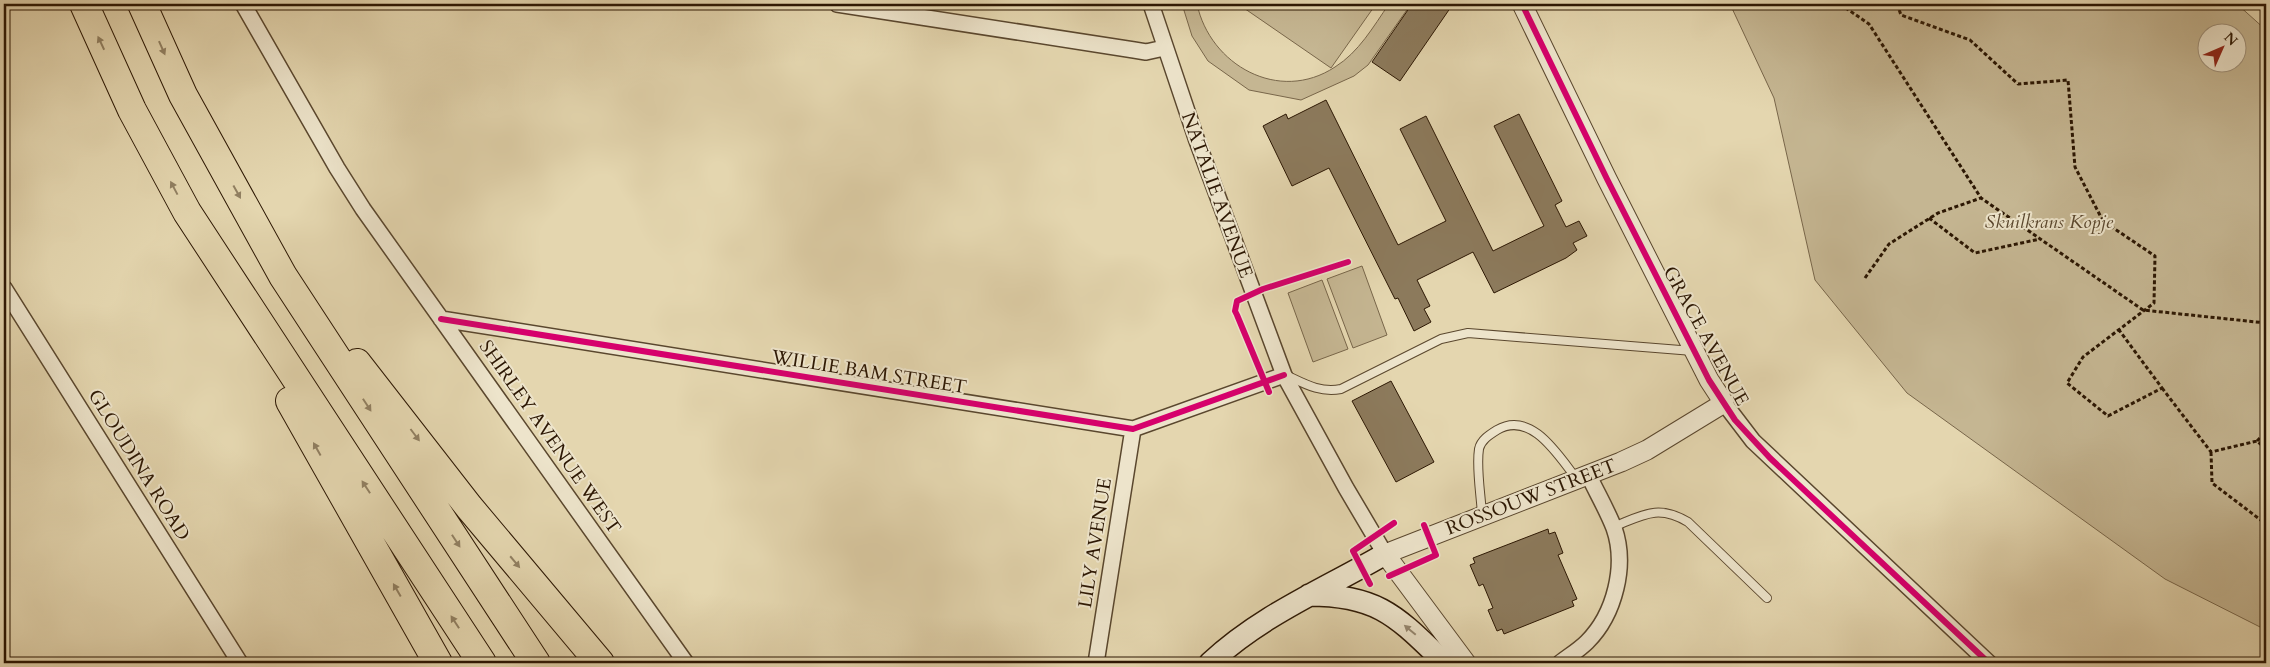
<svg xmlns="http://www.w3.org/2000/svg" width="2270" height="667" font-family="Cardo,serif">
<rect width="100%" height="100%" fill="#e4d6af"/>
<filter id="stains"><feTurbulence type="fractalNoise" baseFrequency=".004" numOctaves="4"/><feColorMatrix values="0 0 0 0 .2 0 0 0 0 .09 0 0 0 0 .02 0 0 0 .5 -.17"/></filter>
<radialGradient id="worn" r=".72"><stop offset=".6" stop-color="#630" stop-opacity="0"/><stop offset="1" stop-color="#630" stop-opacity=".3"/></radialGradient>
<path fill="#c5b692" stroke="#78664a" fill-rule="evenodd" d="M1182,4h15c13,61 82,100 138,63 24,-15 38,-40 54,-63h22l-43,61 -14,11 -53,24 -52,-10 -41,-29 -16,-25z
M1238,4h138l-45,64z
M1730,4h507l29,26v600l-101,-51 -258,-186 -92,-113 -41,-182zM2208,32h30v30h-30z
M1362,266l25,69 -34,13 -26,-69z
M1322,280l26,69 -35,13 -25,-69z"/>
<path fill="#8c7a5c" stroke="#2c1703" d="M1412,4h41l-53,77 -28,-19z
M1326,100l72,145 48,-24 -46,-92 26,-13 67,135 51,-25 -50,-100 25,-12 43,87 -7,4 11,22 13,-6 8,15 -14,7 4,7 -11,8 -72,35 -21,-41 -56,28 13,26 -6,3 7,13 -17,9 -16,-33 -3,1 -66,-131 -37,18 -29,-60 23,-12 2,5z
M1391,381l43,81 -38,20 -44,-81z
M1548,529l1,5 6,-2 8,21 -5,2 19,44 -5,2 2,5 -70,28 -2,-5 -5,2 -9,-21 5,-2 -10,-24 -4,2 -9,-21 5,-2 -2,-5z"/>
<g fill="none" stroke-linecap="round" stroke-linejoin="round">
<defs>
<path id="service" d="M1286,375c19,9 34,18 55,14l100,-50 27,-6 225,18
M1482,515c-1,-20 -6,-47 -3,-66 2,-9 10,-14 18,-19 34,-20 61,25 79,48
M1613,527c30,-12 45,-23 75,-5l79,76"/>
<path id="minor" d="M243,4l94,164 26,41 323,454
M837,4l297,46 12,2 18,-4
M1151,4l45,134 88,237 62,113 39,66
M4,288l236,375
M441,319l692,110 151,-54
M1724,403l29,38 236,222
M1096,663l37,-234
M1560,663c9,-7 19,-13 27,-21 28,-28 40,-77 27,-114 -7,-18 -17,-35 -25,-52"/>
<path id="tertiary" d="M1466,663l-81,-109 236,-92 26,-12 77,-47 -15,-23 -102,-201 -85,-175"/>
<path id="secondary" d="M1309,595c71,0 89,23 136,68
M1210,663c51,-48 115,-74 175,-109"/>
<path id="motorway" d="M84,4l48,106 55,102 295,451
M142,4l41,91 100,181 253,387
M357,363l112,144 131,156
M290,401l148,262"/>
</defs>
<use href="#service" stroke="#5a472e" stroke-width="10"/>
<use href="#minor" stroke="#5a472e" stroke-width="18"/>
<use href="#tertiary" stroke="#5a472e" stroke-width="21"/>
<use href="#secondary" stroke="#2c1703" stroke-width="24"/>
<use href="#motorway" stroke="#2c1703" stroke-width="30"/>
<path stroke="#2c1703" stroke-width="3" stroke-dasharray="4 2.5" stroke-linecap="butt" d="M1840,4l29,20 112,174 162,112 123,13
M1897,4l4,11 69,25 48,44 50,-4 7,87 28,54 52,35 -1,47 -71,54 -16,26 41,33 54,-28 -43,-58
M1929,218l46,35 65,-14
M1865,278l24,-34 49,-31 43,-15
M2162,388l49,64 46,-11 9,8
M2257,441l9,-9
M2211,452l1,31 54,41"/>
<use href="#service" stroke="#ede4cb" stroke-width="8"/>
<use href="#minor" stroke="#ede4cb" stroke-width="15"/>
<use href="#tertiary" stroke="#ede4cb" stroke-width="19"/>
<use href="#secondary" stroke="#ede4cb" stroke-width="21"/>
<use href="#motorway" stroke="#e4d6af" stroke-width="28"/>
<defs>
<path id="cycleway" d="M1522,4l85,175 102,201 26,40 35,38 219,205
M441,319l692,110 151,-54
M1269,392l-32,-77 -2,-4 2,-10 26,-12 85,-27
M1389,576l47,-21 -12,-30
M1370,584l-17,-33 41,-28"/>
</defs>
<use href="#cycleway" stroke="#ede4cb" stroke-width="9"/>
<use href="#cycleway" stroke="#d6006c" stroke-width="6"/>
</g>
<defs><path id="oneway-solid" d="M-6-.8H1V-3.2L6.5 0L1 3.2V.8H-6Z" transform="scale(1.25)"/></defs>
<g fill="#918062">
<use href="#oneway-solid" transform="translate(101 43) rotate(-115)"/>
<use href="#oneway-solid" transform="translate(162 48) rotate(66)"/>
<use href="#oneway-solid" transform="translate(174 188) rotate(-118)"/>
<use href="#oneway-solid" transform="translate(237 192) rotate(61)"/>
<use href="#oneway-solid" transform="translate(367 405) rotate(57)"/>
<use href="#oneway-solid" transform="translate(415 435) rotate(53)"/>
<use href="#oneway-solid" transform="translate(317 449) rotate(-119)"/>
<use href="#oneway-solid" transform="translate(366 487) rotate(-123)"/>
<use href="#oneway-solid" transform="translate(456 541) rotate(57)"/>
<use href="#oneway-solid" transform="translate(515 562) rotate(50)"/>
<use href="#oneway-solid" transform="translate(397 590) rotate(-120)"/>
<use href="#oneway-solid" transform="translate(455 622) rotate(-123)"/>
</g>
<use fill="#968871" href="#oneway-solid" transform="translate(1410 630) rotate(-140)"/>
<g text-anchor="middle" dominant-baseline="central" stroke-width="4" stroke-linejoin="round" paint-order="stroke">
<g font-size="19" fill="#2c1703" stroke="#ede4cb">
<text transform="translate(1217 195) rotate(70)">NATALIE AVENUE</text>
<text transform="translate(1706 336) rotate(61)">GRACE AVENUE</text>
<text transform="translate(869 372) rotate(9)">WILLIE BAM STREET</text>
<text transform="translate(550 437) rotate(55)">SHIRLEY AVENUE WEST</text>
<text transform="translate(139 465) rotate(58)">GLOUDINA ROAD</text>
<text transform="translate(1531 497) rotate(-21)">ROSSOUW STREET</text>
<text transform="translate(1095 543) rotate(-81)">LILY AVENUE</text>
</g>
<g font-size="19" font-style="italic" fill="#5a472e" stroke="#ede4cb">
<text x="2049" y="222">Skuilkrans Kopje</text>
</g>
</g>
<rect width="2270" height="667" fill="none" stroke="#e4d6af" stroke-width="20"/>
<rect x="5" y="5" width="2260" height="657" fill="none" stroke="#2c1703" stroke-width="2.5"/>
<rect x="10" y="10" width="2250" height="647" fill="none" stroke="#2c1703"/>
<g transform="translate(2222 48) rotate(45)"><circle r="24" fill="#ede4cb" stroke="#a0927b"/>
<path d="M0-4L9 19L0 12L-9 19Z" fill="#8f2418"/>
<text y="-8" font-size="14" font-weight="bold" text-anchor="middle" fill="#2c1703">N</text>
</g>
<rect width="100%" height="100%" filter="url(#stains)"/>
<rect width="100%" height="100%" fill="url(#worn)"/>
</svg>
